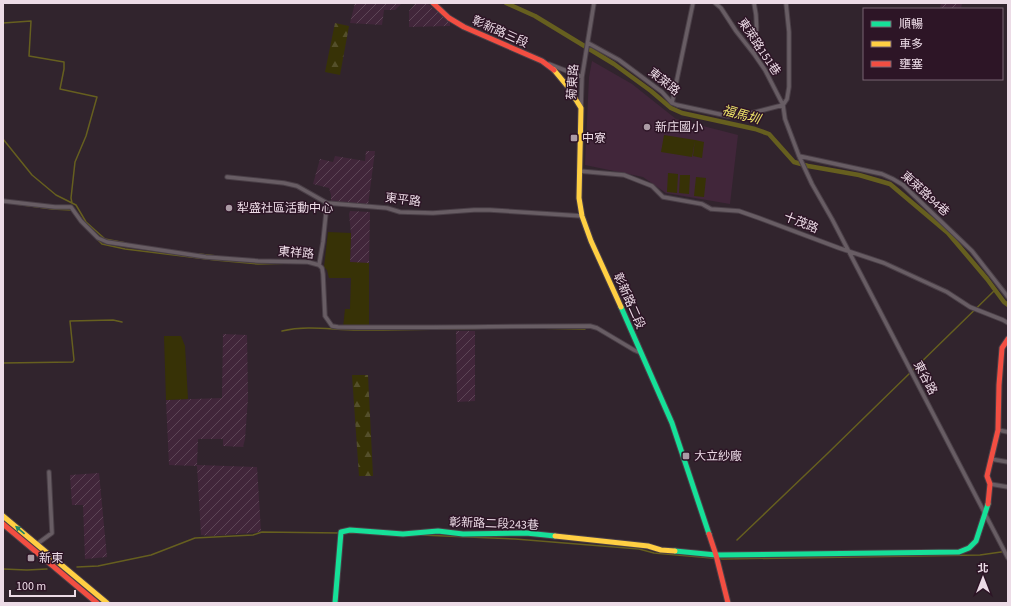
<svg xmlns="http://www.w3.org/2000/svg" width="1011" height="606" font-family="'Source Sans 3','Noto Sans TC',sans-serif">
<defs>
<pattern id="industrial-furrows" width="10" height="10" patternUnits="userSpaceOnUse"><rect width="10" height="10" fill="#41263a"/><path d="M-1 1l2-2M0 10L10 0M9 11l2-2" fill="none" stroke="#5d4556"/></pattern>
<pattern id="forest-firs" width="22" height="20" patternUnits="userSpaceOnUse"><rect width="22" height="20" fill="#373206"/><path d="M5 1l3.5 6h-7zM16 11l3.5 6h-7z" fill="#544f2a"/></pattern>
</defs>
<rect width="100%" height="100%" fill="#31242d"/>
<path fill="#41263a" d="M592,61l40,23 44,35 62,16 -8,69 -64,-11 -23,-16 -58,-12 4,-88z"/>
<path fill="url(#industrial-furrows)" d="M355,3h47l-7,7h-11l-2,15 -32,-2z
M416,3h11l23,20v3l-41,1v-16z
M941,3h21l-1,6h-21z
M366,151h9l-7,54 -37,-1v-9l-2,-7 -16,-4 7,-25 13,3 2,-6 30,5z
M350,211l20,1 -1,51h-19l1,-30 -2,-19z
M456,331h19v70l-18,1z
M223,334l24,1 1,63 -3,41 -2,8 -20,-1v-7h-25l-1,26 60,2 4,65 -50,4 -10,-1 -4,-69 -28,-1 -3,-65 56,-2z
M99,473l8,84 -22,2 -2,-54h-11l-2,-30z"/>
<path fill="#373206" d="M664,135l31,5 -3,17 -31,-5z
M695,140l9,2 -2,16 -9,-2z
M668,173l10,1 -1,19 -10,-1z
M680,175h10l-1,19 -10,-1z
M696,177l10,1 -2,19 -10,-1z
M328,232l23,1 -1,29 19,1v66l-26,-1 2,-19h5l1,-31h-22l-2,-8 -3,-3z
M164,336h17l4,10 3,53 -22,1z"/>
<path fill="url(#forest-firs)" d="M335,23l14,3 -9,49 -15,-3z
M352,375h16l5,101h-14z"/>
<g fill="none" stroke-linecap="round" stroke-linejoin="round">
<path stroke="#665f1f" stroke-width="1.5" d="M3,23l28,-2 -2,35 35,6v7l-4,20 37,8 -11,39 -11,26 -4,36 1,5
M3,139l29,36 24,20 20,10 10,17 19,17 21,4
M16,204l36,5 19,1
M93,235l9,9 23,5 90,11 43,4 36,-1
M199,254l18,2
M529,328l56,1
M282,331c26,-6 50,-1 76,-1 45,0 90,-1 135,-2
M3,363l70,-1 1,-2 -4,-39 43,-1 9,2
M347,533h15
M421,535l94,4 124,10 15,4 69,6 257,-4 28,-4
M737,540l90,-86 168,-164
M77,567l21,-1 53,-11 44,-17 58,-3 9,-3 78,1
M3,569l24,1 20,-1"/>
<path stroke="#665f1f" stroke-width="4.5" d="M506,3l29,13 79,48 37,27 20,17 11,5 73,16 14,5 25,28 14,4 51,9 31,9 58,49 39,46 17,23 4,3"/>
<defs>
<path id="street" d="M715,3l6,5 15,23 18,23 11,16 18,35
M754,3c4,17 3,34 0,51
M786,3l3,29v55l-2,12 -4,6 2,14 14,37 13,28 20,35 176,339
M588,43l31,17 43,32 10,11 5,2 51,11h12l43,-11
M549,64l33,13
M672,103l21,-100
M581,107l1,-30 12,-74
M799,156l83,18 11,5 10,6 69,66 36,46
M579,171l45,4 28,11 11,11 39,7 9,5 28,2 20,7 80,30 45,15 63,29 23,15 33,13 5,3
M227,177l57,6 13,3 30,17 60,5 13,4 33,1 41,-3h16l92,6
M3,201l52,6h16l10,14 17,17 9,4 99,15 52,4 50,1 11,3 3,3 1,6 2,42 7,10 6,1c84,1 168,-1 252,-1l7,2 37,22 7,3
M319,265l4,-23 4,-39
M998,430l10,2
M991,459l17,3
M990,484l18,3
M37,544l15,-11 -3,-61"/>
<path id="fast" d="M621,307l51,116 37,111
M675,551l41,4 243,-3 10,-4 7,-7 12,-37
M335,603l6,-71 9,-2 53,4 35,-3 25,3 63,-1 29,3"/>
<path id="slow" d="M554,70l14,17 13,21 -2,90 3,18 9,25 30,66
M3,516l104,87
M555,536l93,10 13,4 14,1"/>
<path id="jam" d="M433,3l16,15 15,9 78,34 12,9
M988,504l2,-20 -3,-8 11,-46 1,-45 3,-37 6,-9
M3,524l94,79
M709,534l7,21 12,48"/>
</defs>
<use href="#street" stroke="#4a3f47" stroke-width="5.5"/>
<use href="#fast" stroke="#4a3f47" stroke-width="7"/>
<use href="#slow" stroke="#4a3f47" stroke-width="7"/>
<use href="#jam" stroke="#4a3f47" stroke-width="7"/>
<use href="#street" stroke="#685d64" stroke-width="3.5"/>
<use href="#fast" stroke="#16e098" stroke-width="5"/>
<use href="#slow" stroke="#ffcf43" stroke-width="5"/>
<use href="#jam" stroke="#f24e42" stroke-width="5"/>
</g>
<defs><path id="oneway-solid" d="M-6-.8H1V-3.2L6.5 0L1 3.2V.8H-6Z"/></defs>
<use fill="#208565" href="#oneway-solid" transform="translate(20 530) rotate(-140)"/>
<g fill="#ab9ba5" stroke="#2d1526" stroke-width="1.5">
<circle cx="647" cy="127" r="4"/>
<rect x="570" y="134" width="8" height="8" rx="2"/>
<circle cx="229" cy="208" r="4"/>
<rect x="682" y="452" width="8" height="8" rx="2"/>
<rect x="27" y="554" width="8" height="8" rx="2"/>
</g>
<g text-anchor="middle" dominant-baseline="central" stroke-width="3" stroke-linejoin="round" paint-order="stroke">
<g font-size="12" fill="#ecdbe6" stroke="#2d1526">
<text transform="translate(500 32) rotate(24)">彰新路三段</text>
<text transform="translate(759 47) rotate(56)">東萊路151巷</text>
<text transform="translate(573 82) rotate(-86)">菊東路</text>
<text transform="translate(664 82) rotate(38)">東萊路</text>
<text transform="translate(925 194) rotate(42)">東萊路94巷</text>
<text transform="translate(403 200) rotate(7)">東平路</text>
<text transform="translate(801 223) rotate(21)">十茂路</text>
<text transform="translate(296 253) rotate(5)">東祥路</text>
<text transform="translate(629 301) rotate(66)">彰新路二段</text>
<text transform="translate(925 378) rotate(62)">東谷路</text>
<text transform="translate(494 524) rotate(2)">彰新路二段243巷</text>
</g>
<g font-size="12" fill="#ecdbe6" stroke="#2d1526" text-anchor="start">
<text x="655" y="127">新庄國小</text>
<text x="582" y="138">中寮</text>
<text x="237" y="208">犁盛社區活動中心</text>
<text x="694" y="456">大立紗廠</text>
<text x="39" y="558">新東</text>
</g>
<g font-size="13" font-style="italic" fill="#ede469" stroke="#2d1526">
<text transform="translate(741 115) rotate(15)">福馬圳</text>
</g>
</g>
<rect width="1011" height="606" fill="none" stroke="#ecdbe6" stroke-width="8"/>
<rect x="863" y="8" width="140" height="72" fill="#2d1526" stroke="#796473"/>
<rect x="871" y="21" width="20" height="6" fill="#16e098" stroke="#796473"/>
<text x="899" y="28" font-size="12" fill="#ecdbe6">順暢</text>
<rect x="871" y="41" width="20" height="6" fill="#ffcf43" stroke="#796473"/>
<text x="899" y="48" font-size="12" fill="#ecdbe6">車多</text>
<rect x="871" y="61" width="20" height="6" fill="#f24e42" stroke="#796473"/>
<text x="899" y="68" font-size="12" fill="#ecdbe6">壅塞</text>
<g transform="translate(983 578)" stroke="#2d1526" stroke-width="3" paint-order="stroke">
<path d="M0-3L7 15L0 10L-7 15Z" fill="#ecdbe6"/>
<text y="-6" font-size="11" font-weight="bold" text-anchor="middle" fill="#ecdbe6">北</text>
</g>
<path d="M10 590v6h65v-6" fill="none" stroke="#ecdbe6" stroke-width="2"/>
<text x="16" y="590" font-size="12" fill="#ecdbe6" stroke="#2d1526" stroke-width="3" paint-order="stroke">100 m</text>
</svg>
